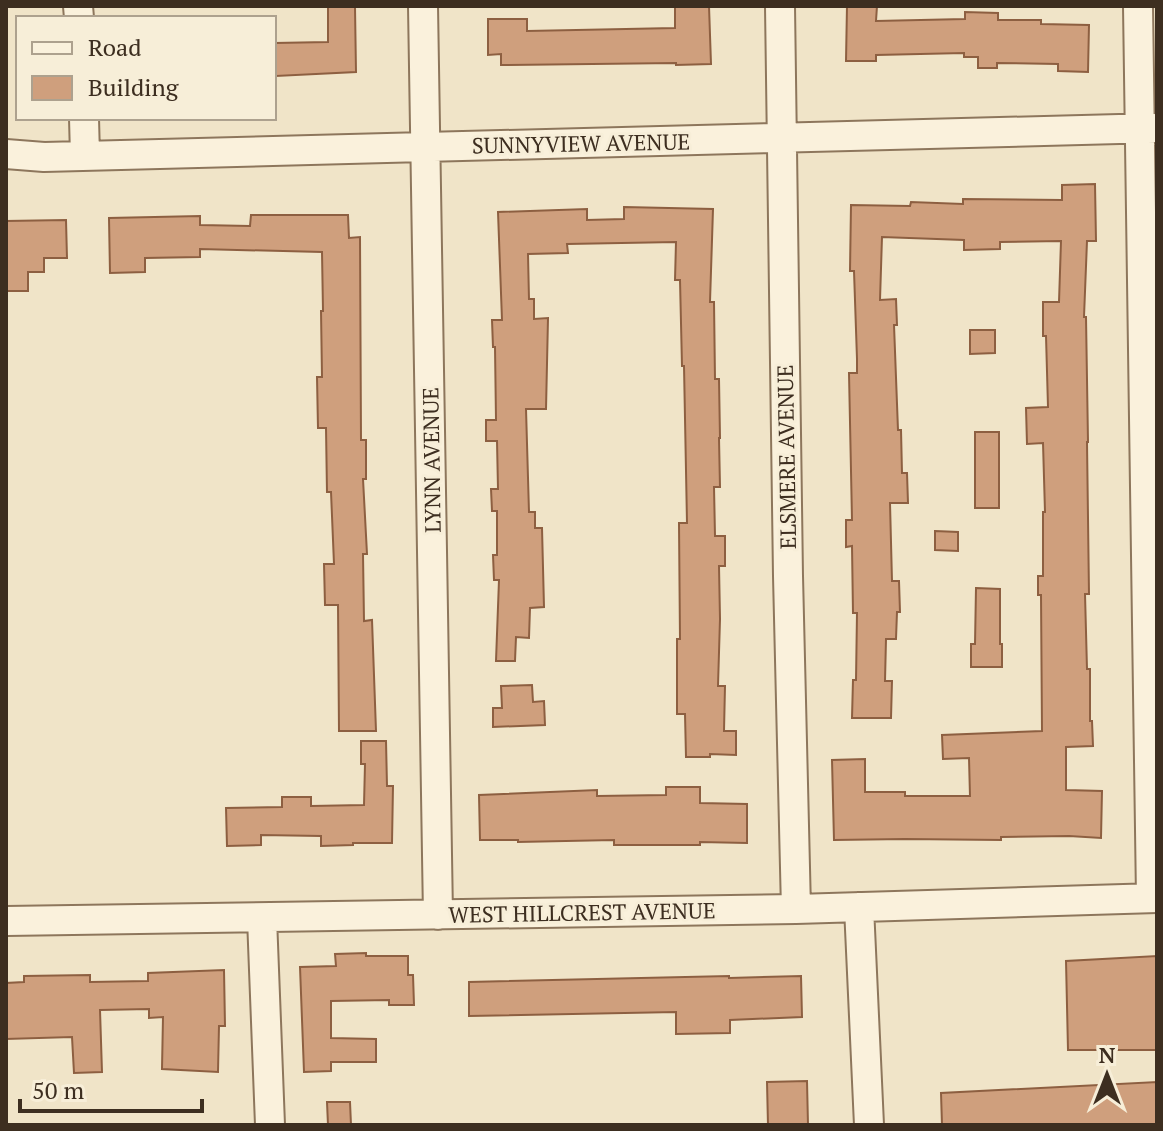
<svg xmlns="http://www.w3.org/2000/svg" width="1163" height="1131" font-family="'PT Serif',serif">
<rect width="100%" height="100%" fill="#f0e4c8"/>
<path fill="#cf9f7d" stroke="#8d5f41" stroke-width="2" d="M675,6h34l2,58 -35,1v-2l-175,2v-11l-13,1v-36h39v12l148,-3z
M847,6h30l-1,15 89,-2v-7l33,1v7h43v4l48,1 -1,47 -30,-1v-7l-61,-1v5h-19v-11h-14v-4l-88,2v6h-30z
M328,7h27l1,65 -80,4 -1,-33 53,-1z
M1095,184l1,57h-9l-3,76h2l2,125h-1l2,152h-4l2,75h3v52h2l1,25 -27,1v43l36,1 -1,47 -32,-2 -68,1v3l-96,-1 -71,1 -2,-80 33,-1v33h40v4h65l-1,-38 -26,1 -1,-24 100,-4 -1,-136h-3v-19h5v-64h2l-2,-69 -16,1 -1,-36 22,-1 -2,-71h-3v-34h16l2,-61 -61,1v7l-36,1v-10l-82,-3 -2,63 16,-1 1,26h-3l4,105h3l1,43h5l1,30h-18l2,78h7l1,31h-3l-1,27h-10l-1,42h7l-1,37h-39l1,-38h3l1,-67h-4l-1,-67 -6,1v-27h6l-3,-147h8v-14l-3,-88h-4l1,-66 59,1 1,-4 52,2v-5l99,1v-15z
M624,207l89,2 -3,93h4l1,77h4l1,59h-1l1,49h-6l1,49h10v30h-6l1,53 -2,67h7l-1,45h12v24l-26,-1v3h-24l-1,-43h-8v-75h3l-1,-116h8l-3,-157h-2l-2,-86h-5l1,-38 -109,2 1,9 -40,1 1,45h5v20l14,-1 -2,91h-20l3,103h6v16h7l2,79 -14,1 -1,30 -13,-1 -1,24h-19l3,-81h-5l-1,-25h4v-44h-5l-1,-22h7l-1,-48h-11v-21h10l-1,-73h-2l-1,-27h10l-4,-108 89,-3v11l37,-1z
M251,215h97l1,23 11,-1 1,203h5v39h-3l4,75h-4l1,67 8,-1 4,111h-37l-1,-126h-13l-1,-41h10l-3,-72h-4l-1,-64h-8l-1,-51h5l-1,-66h2l-1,-59 -122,-3v8l-55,1v14l-35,1 -1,-55 91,-2v9l50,1z
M66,220l1,38h-23v14h-16v19h-22v-70z
M970,330h25v23l-25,1z
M975,432h24v76h-24z
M935,531l23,1v19l-23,-1z
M976,588l24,1v55h2v23h-31v-23h4z
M532,685l1,17 11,-1 1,24 -52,2v-19h9l-1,-22z
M361,741h25l1,45h6l-1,57h-39v2l-32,1v-10l-60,-1v10l-34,1 -1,-38 56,-1v-10h29v9l53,-1 1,-41h-4z
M666,787h34v16l47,1v39l-47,-1v3h-86v-5l-96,2v-2h-38l-1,-45 118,-5v6l69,-1z
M366,953v3h42v19h5l1,30h-25v-5l-58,1v37l45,1v23h-45v9l-27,1 -4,-105 36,-1 -1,-12z
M1157,956v94h-89l-2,-89z
M224,970l1,56h-6l-1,46 -56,-3 1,-52 -14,1v-9l-49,1 2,62 -28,1 -2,-36 -66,2v-56l18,-1v-6l66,-1v7l58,-1v-8z
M729,976v2l72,-2 1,41 -72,3v13l-54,1v-22l-207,4v-34z
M807,1081l1,44h-40l-1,-43z
M1157,1082v43h-215l-1,-32z
M327,1102h23l1,23h-23z"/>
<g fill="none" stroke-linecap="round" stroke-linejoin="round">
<defs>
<path id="minor" d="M78,6l1,12
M423,6l15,909
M780,6l8,570 8,333
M1138,6l13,892
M84,118l1,38
M6,154l38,3 1113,-29
M859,907l10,218
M262,918l8,207
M6,921l790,-12 361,-11"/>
</defs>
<use href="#minor" stroke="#8d765c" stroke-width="32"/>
<use href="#minor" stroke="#faf1dc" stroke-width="28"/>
</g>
<g text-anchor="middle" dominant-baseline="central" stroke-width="6" stroke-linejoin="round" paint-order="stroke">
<g font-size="22" fill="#3d2e20" stroke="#f7eed8">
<text transform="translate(581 143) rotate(-1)">SUNNYVIEW AVENUE</text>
<text transform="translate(786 457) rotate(-91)">ELSMERE AVENUE</text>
<text transform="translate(431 460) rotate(-91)">LYNN AVENUE</text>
<text transform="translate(582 912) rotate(-1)">WEST HILLCREST AVENUE</text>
</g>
</g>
<rect width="1163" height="1131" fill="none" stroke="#3d2e20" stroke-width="16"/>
<rect x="16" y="16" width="260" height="104" fill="#f7eed8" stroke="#ada18e" stroke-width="2"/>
<rect x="32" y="42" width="40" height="12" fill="#faf1dc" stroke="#ada18e" stroke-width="2"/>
<text x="88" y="56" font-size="24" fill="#3d2e20">Road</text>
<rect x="32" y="76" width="40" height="24" fill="#cf9f7d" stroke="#ada18e" stroke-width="2"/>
<text x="88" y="96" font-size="24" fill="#3d2e20">Building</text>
<g transform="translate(1107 1075)" stroke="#f7eed8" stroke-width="6" paint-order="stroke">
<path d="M0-6L14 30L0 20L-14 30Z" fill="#3d2e20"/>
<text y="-12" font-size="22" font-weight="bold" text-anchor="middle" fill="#3d2e20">N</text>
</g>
<path d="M20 1099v12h182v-12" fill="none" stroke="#3d2e20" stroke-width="4"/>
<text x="32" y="1099" font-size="24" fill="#3d2e20" stroke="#f7eed8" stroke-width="6" paint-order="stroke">50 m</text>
</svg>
